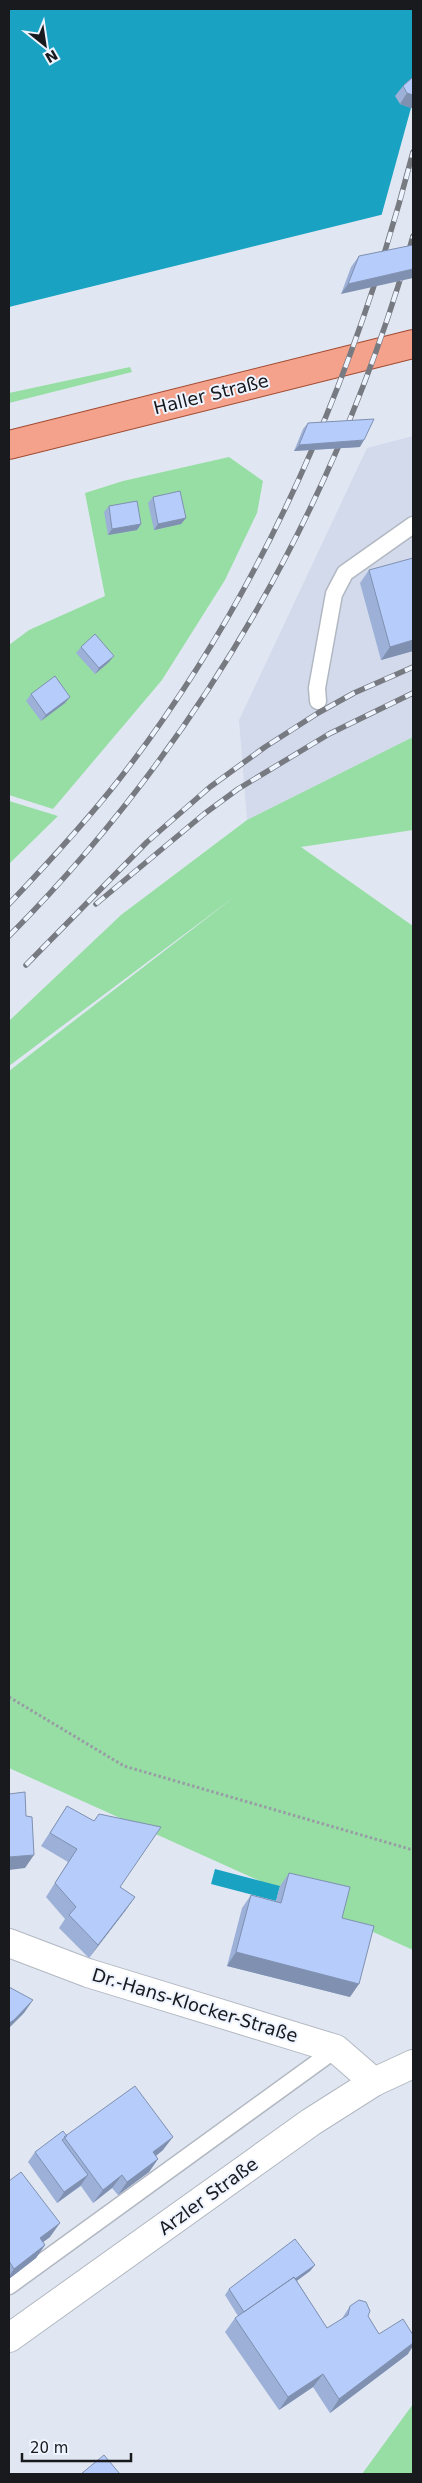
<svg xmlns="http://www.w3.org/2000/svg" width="422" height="2483" font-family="'DejaVu Sans',sans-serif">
<rect width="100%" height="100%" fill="#e1e7f2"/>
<path fill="#d2daec" d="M413,436v301l-166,83 -8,-100 128,-272z"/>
<path fill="#97dea4" d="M130,367l2,5 -123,31v-10z
M229,457l34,24 -6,32 -32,67 -63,100 -109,129 -44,-14v-150l20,-15 76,-34 -20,-103 38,-12z
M413,737v93l-112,17 112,79v1024l-404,-182v-697l229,-177 -229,172v-45l112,-106 126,-95z
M9,801l49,15 -49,48z
M413,2404v70h-51z"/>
<path fill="#19a2c2" d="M9,9h404v198l-404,100z
M215,1869l65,17 -4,15 -65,-17z"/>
<path fill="#e1e7f2" d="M413,100v109l-32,8 30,-109z"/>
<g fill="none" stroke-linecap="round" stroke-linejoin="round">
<defs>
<path id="service" d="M318,701l-1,-13 17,-94 11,-21 68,-48
M9,2286l327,-237"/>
<path id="minor" d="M9,1943l79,30 248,76 38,33"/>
<path id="secondary" d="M9,2338l302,-216 63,-40 39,-18"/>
<path id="primary" d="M9,445l404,-101"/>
</defs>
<use href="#service" stroke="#b2b8c2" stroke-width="19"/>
<use href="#minor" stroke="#b2b8c2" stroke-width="30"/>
<use href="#secondary" stroke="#b2b8c2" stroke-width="30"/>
<use href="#primary" stroke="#a24a32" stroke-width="30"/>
<path stroke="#989ca4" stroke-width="3" stroke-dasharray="2.5 2.5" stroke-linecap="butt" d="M9,1697l115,69 289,84"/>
<use href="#service" stroke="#fff" stroke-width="16"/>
<use href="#minor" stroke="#fff" stroke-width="28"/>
<use href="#secondary" stroke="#fff" stroke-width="28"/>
<use href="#primary" stroke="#f4a28b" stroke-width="28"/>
<defs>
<path id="rail" d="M9,904c39,-41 77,-82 112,-127 142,-184 234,-400 292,-625
M96,904l108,-90 34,-25 91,-55 84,-41
M9,936c193,-194 330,-437 404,-700
M26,965l121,-123 63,-55 55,-40 53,-34 36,-20 59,-26"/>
</defs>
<use href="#rail" stroke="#777a81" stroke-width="5.5"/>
<use href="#rail" stroke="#eef4ff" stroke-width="4" stroke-dasharray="11" stroke-linecap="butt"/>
</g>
<path fill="#9db0d8" d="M413,77v31h-2l-11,-4 -5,-8 8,-10z
M413,245l-72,49 10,-27 8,-11z
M308,423l52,24 -66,4 9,-22z
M153,497l33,21 -5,6 -27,6 -6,-27z
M109,506l32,18 -4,6 -29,5 -4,-23z
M369,570l44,81 -32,9 -21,-77z
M81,647l28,15 -14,12 -19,-21z
M31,694l34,9 -24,18 -15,-20z
M67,1806l53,81 15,10 -46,61 -30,-30 6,-9 -19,-22 22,-35 -27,-16z
M289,1873l53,45 8,79 -123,-31 15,-58 9,-13 25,6 4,-15z
M67,2136l96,14 -7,6 2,3 -9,13 -31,23 -6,-7 -19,15 -12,-17 -24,17 -29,-41 7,-10z
M9,2181l41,56 -7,5 2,3 -9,13 -27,21z
M315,2265l-5,6 -13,10 30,47 14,-8 9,-14 18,10 11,18 29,20 -78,59 -17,-26 -34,23 -54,-78 10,-14 3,-2 -13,-21 4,-6z"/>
<path fill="#7f90b0" d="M407,93l6,2v13h-2l-11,-4z
M413,269v9l-72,16 7,-10z
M364,440l-4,7 -66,4 5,-6z
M186,518l-5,6 -27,6 4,-6z
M141,524l-4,6 -29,5 4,-6z
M413,640v11l-32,9 9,-13z
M114,656l-5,6 -14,12 4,-6z
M70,697l-5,6 -24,18 5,-6z
M34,1855l-9,13 -16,2v-13z
M135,1897l-9,13 -37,48 9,-13z
M236,1952l123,32 -9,13 -123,-31z
M33,2000l-9,13 -15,15v-5z
M173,2137l-10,13 -19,15 9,-13z
M158,2159l-9,13 -31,23 9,-13z
M88,2175l-7,10 -24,18 7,-11z
M122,2175l-10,13 -19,15 10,-13z
M60,2223l-10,14 -19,14 9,-13z
M45,2245l-9,13 -27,21v-3l5,-7z
M315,2265l-5,6 -69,50 4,-7z
M413,2343v3l-5,8 -78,59 9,-14z
M323,2374l-10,13 -34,23 9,-13z"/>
<path fill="#b6cdfb" stroke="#7f90b0" d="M413,77v18l-6,-2 -4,-7z
M413,245v24l-65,15 11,-28z
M374,419l-10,21 -65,5 9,-22z
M180,491l6,27 -28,6 -5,-27z
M137,501l4,23 -29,5 -3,-23z
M413,558v82l-23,7 -21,-77z
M95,634l19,22 -15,12 -18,-21z
M55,676l15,21 -24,18 -15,-21z
M25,1792l1,24 6,1 2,38 -25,2v-63z
M67,1806l27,15 5,-7 62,13 -41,60 15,10 -37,48 -29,-30 7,-8 -21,-24 22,-34 -27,-16z
M289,1873l61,14 -8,31 32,8 -15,58 -123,-32 15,-57 30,8z
M9,1987l24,13 -19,20 -5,3z
M135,2086l38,51 -20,15 5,7 -31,23 -5,-7 -19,15 -39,-53z
M63,2131l4,5 -5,4 26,35 -24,17 -29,-40z
M21,2172l39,51 -20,15 5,7 -31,24 -5,-8v-80z
M295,2239l20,26 -20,14 -1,-2 -50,35 -15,-23z
M294,2277l33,51 21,-13 2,-9 9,-6 7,2 4,9 -2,5 11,18 24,-15 10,16v8l-74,56 -16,-25 -35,23 -53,-79z
M104,2455l16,19h-39z"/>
<g text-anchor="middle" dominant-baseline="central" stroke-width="4" stroke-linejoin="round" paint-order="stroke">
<g font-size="18" fill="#181a1d" stroke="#eef4ff">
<text transform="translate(211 394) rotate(-14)">Haller Straße</text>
<text transform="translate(195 2005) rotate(17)">Dr.-Hans-Klocker-Straße</text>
<text transform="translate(208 2196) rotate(-36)">Arzler Straße</text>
</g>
</g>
<rect width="422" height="2483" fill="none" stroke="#181a1d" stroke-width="20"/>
<g transform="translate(45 45) rotate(150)" stroke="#eef4ff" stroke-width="4" paint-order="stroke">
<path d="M0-4L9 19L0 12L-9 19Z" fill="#181a1d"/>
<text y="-8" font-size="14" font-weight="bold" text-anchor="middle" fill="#181a1d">N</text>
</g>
<path d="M22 2453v8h109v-8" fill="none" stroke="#181a1d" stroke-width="2.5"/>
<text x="30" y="2453" font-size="15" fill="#181a1d" stroke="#eef4ff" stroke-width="4" paint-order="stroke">20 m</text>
</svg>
